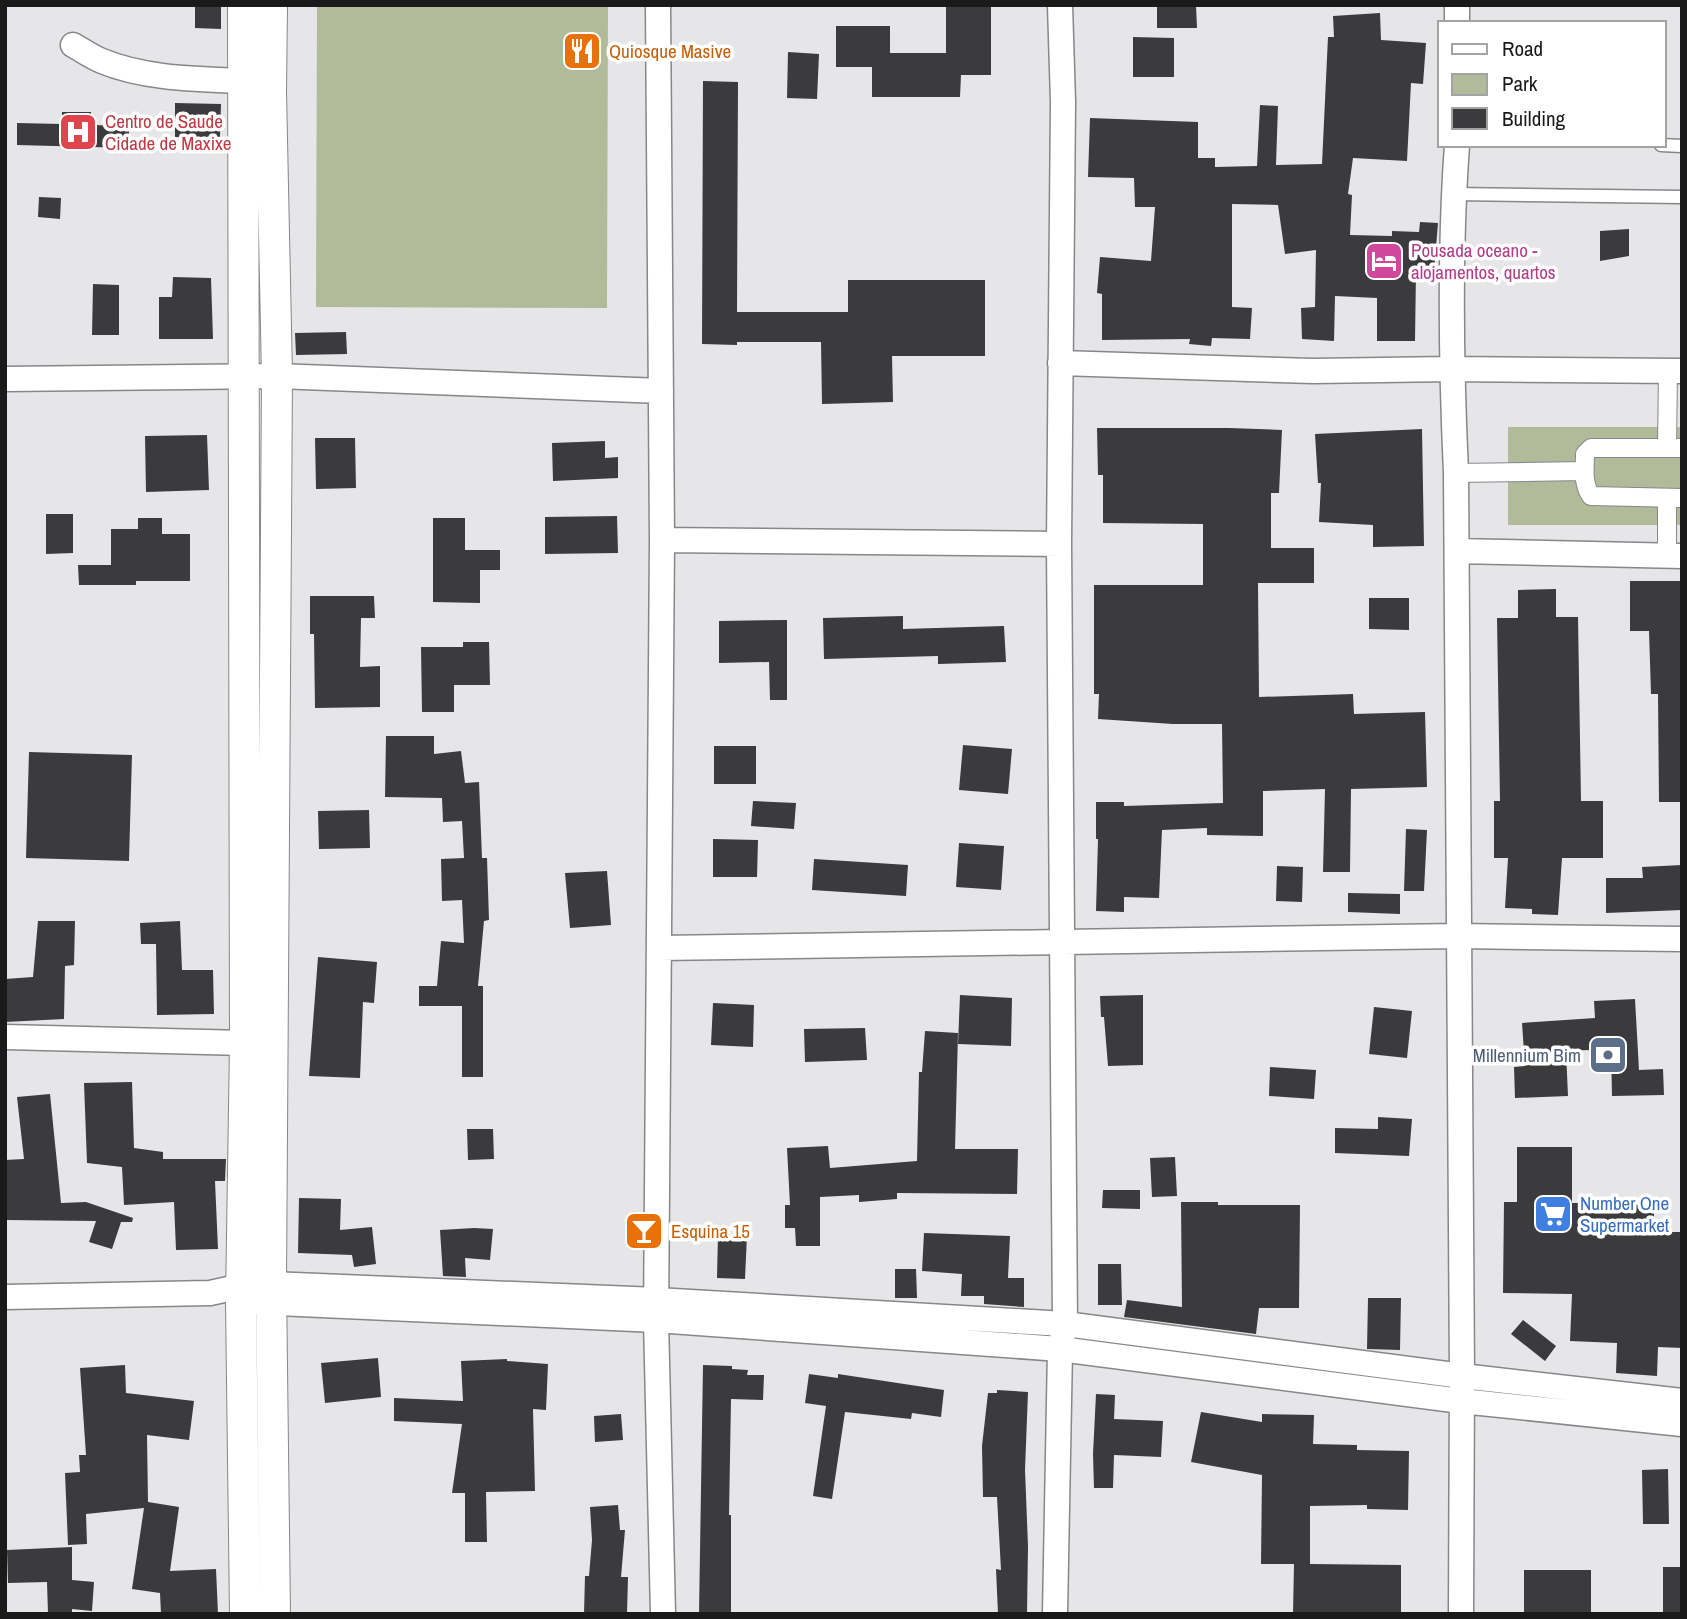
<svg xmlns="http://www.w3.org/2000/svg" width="1687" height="1619" font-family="'Archivo Narrow',sans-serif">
<rect width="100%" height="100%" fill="#e6e6e9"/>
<path fill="#b1ba99" d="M317,5h291l-1,303 -291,-1z
M1508,427h174v98h-174z"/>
<path fill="#3b3b3d" d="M195,5h26v24l-26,-1z
M946,5h45v70h-30l-1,22h-88v-30h-36v-41h54v27h56z
M1157,5h39l1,23h-40z
M1380,13l1,27 45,3 -3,41 -12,-1 -4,78 -54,-3 -5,36 4,1 -2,40 42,1v-5l27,1 1,-10 18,1 -4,49 -18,-2 -1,71h-38v-43l-42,-2 -1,45 -32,-2 -1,-31 14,-1 1,-57 -31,4 -7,-49 -46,-1v103l20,1 -2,31 -38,-1 -1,8 -22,-2 1,-5 -88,1v-46l-5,-1 3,-36 51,4 4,-54h-20l-1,-29 -46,-1 2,-59 108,4v36h17v9l42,-1 3,-61 18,1 -2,59 46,-1 6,-127h6l-1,-21z
M1133,37l41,1v39h-41z
M788,52l31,2 -2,45 -30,-1z
M703,81l35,1 -1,230h111v-32h137v76h-93l1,46 -71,2 -1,-62h-84v3l-35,-1z
M175,103l46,1 -1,33h-45z
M62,112h29v13l38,1v22l-112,-3v-22l45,1z
M39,197l22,1 -1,21 -22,-2z
M1629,229v27l-29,5v-30z
M173,277l38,1 2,61h-54v-42h13z
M93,284l26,1v50h-27z
M346,332l1,22 -51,1 -1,-22z
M1097,428h132l53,2 -3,63h-8v55h43v35h-56l1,114 94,-3 1,20 71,-2 2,75 -76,2 -1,83h-27l2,-83 -62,2v45l-56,-1v-7l-45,2 -3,68 -35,-1v15l-28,-1 2,-72h-2v-37h28v4l99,-3 -1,-79h-49l-75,-5 1,-25h-5v-109h109v-61l-100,-1v-48h-5z
M1422,429l2,117 -51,1v-22l-54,-3 2,-39h-3l-3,-49z
M207,435l2,55 -63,2 -1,-56z
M315,438h40l1,50 -40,1z
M605,441v17l13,-1v21l-65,3 -1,-38z
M46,514h27v39l-27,1z
M617,516l1,37 -73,1v-37z
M138,518h24v16h28v47h-54v4h-57l-1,-20h33v-36h27z
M433,518h32v32h35v20h-20v33l-47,-1z
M1630,581h52v221h-23l-1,-108h-7l-2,-63h-19z
M1556,589v28h22l3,184h22v57h-41l-4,57 -26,-1v-5l-27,-1 3,-50h-14v-57h6l-3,-183h21v-28z
M310,596h64l1,22h-14l-1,49 20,-1v41l-65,1 -1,-74h-4z
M1369,598h40v32l-40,-1z
M903,616v13l101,-3 2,36 -68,2v-8l-114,3 -1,-41z
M787,620v80h-17l-1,-38 -50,1v-42z
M463,642h26l1,43h-36v27h-32l-1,-65h42z
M386,736h48v18l27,-3 4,32 14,-1 3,76h5l2,62 -5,1 -6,65h5v91h-21v-71h-43v-20h18l4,-45 23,2 -2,-43 -20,1 -1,-42 23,-1 -2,-37 -19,1 -1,-24 -57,-1z
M963,745l49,4 -4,45 -49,-4z
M714,746h42v38h-42z
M29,752l103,3 -3,106 -103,-3z
M753,801l43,2 -2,26 -43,-3z
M369,810l1,38 -51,1 -1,-38z
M1406,829l21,1 -3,61h-20z
M713,839l45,1 -1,37h-44z
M959,843l45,3 -3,44 -45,-3z
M814,859l94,6 -2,31 -94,-6z
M1682,865v45l-76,3v-35h37l-1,-11z
M1277,866l26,1 -1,35 -26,-1z
M607,871l4,54 -41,3 -5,-55z
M1348,893l52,1v20l-52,-2z
M38,921h37l-1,44 -9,1 -1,53 -59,3v-43l28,-2z
M180,921l2,49h31l1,44 -57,1 -1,-71h-15l-1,-21z
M318,957l59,5 -3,41 -11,-1 -3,76 -51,-2z
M960,995l52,3 -1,48 -53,-2z
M1143,995v70l-35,1 -4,-49h-3l-1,-21z
M1635,999l4,71 24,-1 1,26 -52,1 -1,-47 -45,2 2,45 -53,2 -1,-31 11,-1 -3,-43 73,-5 -1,-17z
M713,1003l41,2 -1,42 -42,-2z
M1374,1007l38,4 -5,47 -38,-4z
M865,1028l2,32 -62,2 -1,-33z
M925,1031l33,2 -3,116h63l-1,45 -120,-1v6l-38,3v-7l-39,2v49h-24l-1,-18h-10v-23h5l-3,-57 41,-2 2,22 87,-7 2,-89h3z
M1270,1067l46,3 -2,29 -45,-3z
M132,1082l2,66 29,4v7h63l-1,22h-10l3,68 -42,1 -2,-48 -50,3 -2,-38 -35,-4 -3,-80z
M50,1094l11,109 25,-1 47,16 -1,4h-11l-9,27 -23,-7 7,-21 -91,-1v-60l19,-1 -7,-62z
M1378,1117l34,2 -3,37 -74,-3v-25l43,1z
M467,1129h26l1,30 -26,1z
M1517,1147h55v56h82v29h28v116l-24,-1 -1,29 -41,-3 1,-30 -47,-2 2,-47 -69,-1 1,-91h13z
M1175,1157l2,39 -25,1 -2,-39z
M1103,1190h37v19l-38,-1z
M299,1198l42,1 -1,31 32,-3 4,37 -22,3 -2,-12 -54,-2z
M1181,1202h37v3h82l-1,103h-40l-3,26 -132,-17 3,-17 55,7z
M474,1228l19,1 -3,31 -25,-2 1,19 -23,-1 -3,-46z
M924,1233l86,3 -2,42h16v29l-40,-3v-8h-23l1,-22 -40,-3z
M718,1234l29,1 -2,44 -28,-1z
M1098,1264h23l1,41h-24z
M895,1269h21l1,29h-22z
M1368,1298h33l-1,52 -33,-1z
M1523,1320l33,26 -11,15 -34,-27z
M378,1358l3,39 -56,6 -4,-40z
M507,1359v2l41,3 -2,46 -13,-1 2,82 -49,1 1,50h-22v-49h-13l10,-69 -68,-3v-23l69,3 -2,-40z
M125,1365l1,28 68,8 -5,39 -42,-5 1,67 31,5 -9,64 46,-2 2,45h-57l-1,-21 -28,-4 12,-81 -58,6 1,30 -19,1 -3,-72 15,-1 -1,-17h7l-6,-87z
M703,1365l29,1v3l16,1 -1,5h17l-1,25 -32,-1 -2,116h2v99h-32z
M809,1374l29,4v-4l106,16 -3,27 -29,-4 -1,6 -66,-7 -13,87 -19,-3 13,-90 -21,-3z
M997,1390l31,2 -3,78 3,76 -1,68h-29l-2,-45 5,1 -4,-73h-14l-1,-51 6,-53h9z
M1096,1394l19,1 -1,24 49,2 -2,36 -47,-2 -1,33h-19l-1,-34z
M1201,1412l61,10v-8l52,1 -1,29 44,1v5l52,1 -1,59 -41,-1v-4l-57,1v58l91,1v49h-108l1,-50h-33l1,-89 -71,-13z
M621,1414l2,26 -28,2 -1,-26z
M1668,1469l1,55h-26l-1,-54z
M618,1505l2,25h5l-4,47h7l-1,37h-43l1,-38h4l3,-36 -2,-33z
M72,1547v33l22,2 -2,29 -20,-2v5h-24l-1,-32 -39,1 -1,-33z
M1663,1567h19v47h-19z
M1524,1570h67v44h-67z"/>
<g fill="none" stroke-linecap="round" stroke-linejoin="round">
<defs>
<path id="service" d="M1661,145l21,1
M1454,194l228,3"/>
<path id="pedestrian" d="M1667,448l1,-77
M1682,448h-91l-6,6c0,14 -3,29 6,42l91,2
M1456,473l128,-2
M1667,498v52"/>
<path id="minor" d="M658,5l4,535 -6,780 7,294
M1457,5v18
M73,45c9,5 19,12 29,16 43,18 96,18 142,20
M1457,145c-8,109 -6,219 -1,328l6,903 -1,238
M1060,363l253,8 138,-2 231,2
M5,379l272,-3 384,15
M662,540l397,4
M1457,551l225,5
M660,948l798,-12 224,3
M5,1037l240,6
M5,1297l205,-4 32,-7 29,-2 386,16 408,24 397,52 220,25
M255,1302l401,18 404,29 401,52 221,23
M1055,1614l5,-265 5,-25 -6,-780 4,-442 -3,-97"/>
<path id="tertiary" d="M243,5l2,1038 -4,258 4,313
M272,5l-1,86 6,285 -6,908 4,330"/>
</defs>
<use href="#service" stroke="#87878a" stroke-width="15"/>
<use href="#pedestrian" stroke="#87878a" stroke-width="20"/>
<use href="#minor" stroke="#87878a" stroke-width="27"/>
<use href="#tertiary" stroke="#87878a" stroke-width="32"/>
<use href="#service" stroke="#fff" stroke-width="12"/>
<use href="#pedestrian" stroke="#fff" stroke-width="18"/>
<use href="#minor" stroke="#fff" stroke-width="24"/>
<use href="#tertiary" stroke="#fff" stroke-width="30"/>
</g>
<defs>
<symbol id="restaurant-square" viewBox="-11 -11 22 22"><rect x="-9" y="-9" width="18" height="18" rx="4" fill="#e8710a" stroke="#fff"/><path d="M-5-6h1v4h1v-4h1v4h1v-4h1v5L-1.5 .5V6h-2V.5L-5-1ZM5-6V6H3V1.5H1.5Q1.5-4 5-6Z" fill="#fff"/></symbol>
<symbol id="hospital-square" viewBox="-11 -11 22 22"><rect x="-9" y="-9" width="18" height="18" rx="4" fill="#e0444e" stroke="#fff"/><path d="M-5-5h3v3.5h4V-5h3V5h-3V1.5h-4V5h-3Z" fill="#fff"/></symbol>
<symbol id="hotel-square" viewBox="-11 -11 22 22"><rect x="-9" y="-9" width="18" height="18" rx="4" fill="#d1479c" stroke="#fff"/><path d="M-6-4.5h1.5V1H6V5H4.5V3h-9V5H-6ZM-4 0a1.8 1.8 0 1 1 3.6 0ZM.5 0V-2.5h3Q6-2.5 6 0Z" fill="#fff"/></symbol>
<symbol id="bank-square" viewBox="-11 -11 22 22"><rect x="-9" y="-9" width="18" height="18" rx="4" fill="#5c6f8a" stroke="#fff"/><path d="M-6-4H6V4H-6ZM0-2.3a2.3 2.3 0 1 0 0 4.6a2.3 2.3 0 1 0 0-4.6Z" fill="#fff"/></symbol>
<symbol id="supermarket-square" viewBox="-11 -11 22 22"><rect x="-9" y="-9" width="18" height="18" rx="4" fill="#3f7fe0" stroke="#fff"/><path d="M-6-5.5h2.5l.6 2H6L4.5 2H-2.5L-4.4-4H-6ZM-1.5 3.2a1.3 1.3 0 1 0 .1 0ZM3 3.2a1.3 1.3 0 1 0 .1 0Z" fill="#fff"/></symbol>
<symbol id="bar-square" viewBox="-11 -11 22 22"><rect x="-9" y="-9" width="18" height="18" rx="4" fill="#e8710a" stroke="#fff"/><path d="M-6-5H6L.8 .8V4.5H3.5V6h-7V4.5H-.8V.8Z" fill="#fff"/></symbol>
</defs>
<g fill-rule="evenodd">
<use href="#restaurant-square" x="560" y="29" width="44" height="44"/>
<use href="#hospital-square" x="56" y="110" width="44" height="44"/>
<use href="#hotel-square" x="1362" y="239" width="44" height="44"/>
<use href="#bank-square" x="1586" y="1033" width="44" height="44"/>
<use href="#supermarket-square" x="1531" y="1192" width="44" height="44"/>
<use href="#bar-square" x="622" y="1209" width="44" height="44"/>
</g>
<g text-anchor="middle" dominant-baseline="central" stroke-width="7" stroke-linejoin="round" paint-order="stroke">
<g font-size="19" fill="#c56008" stroke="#fff" text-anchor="start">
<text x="609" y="51">Quiosque Masive</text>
<text x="671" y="1231">Esquina 15</text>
</g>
<g font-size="19" fill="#be3a42" stroke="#fff" text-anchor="start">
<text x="105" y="121">Centro de Saude<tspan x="105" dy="22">Cidade de Maxixe</tspan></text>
</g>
<g font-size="19" fill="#b23c85" stroke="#fff" text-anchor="start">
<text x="1411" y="250">Pousada oceano -<tspan x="1411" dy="22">alojamentos, quartos</tspan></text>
</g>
<g font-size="19" fill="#4e5e75" stroke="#fff" text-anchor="end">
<text x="1581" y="1055">Millennium Bim</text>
</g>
<g font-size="19" fill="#366cbe" stroke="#fff" text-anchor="start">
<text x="1580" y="1203">Number One<tspan x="1580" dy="22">Supermarket</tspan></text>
</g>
</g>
<rect width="1687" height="1619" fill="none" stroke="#1a1a1b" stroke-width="14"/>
<rect x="1438" y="21" width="228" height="126" fill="#ffffff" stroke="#a3a3a4" stroke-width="2"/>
<rect x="1452" y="44" width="35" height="10" fill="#ffffff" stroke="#a3a3a4" stroke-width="2"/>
<text x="1502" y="56" font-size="21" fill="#1a1a1b">Road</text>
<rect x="1452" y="74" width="35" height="21" fill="#b1ba99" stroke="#a3a3a4" stroke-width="2"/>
<text x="1502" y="91" font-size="21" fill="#1a1a1b">Park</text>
<rect x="1452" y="108" width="35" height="21" fill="#3b3b3d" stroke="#a3a3a4" stroke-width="2"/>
<text x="1502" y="126" font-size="21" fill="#1a1a1b">Building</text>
</svg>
